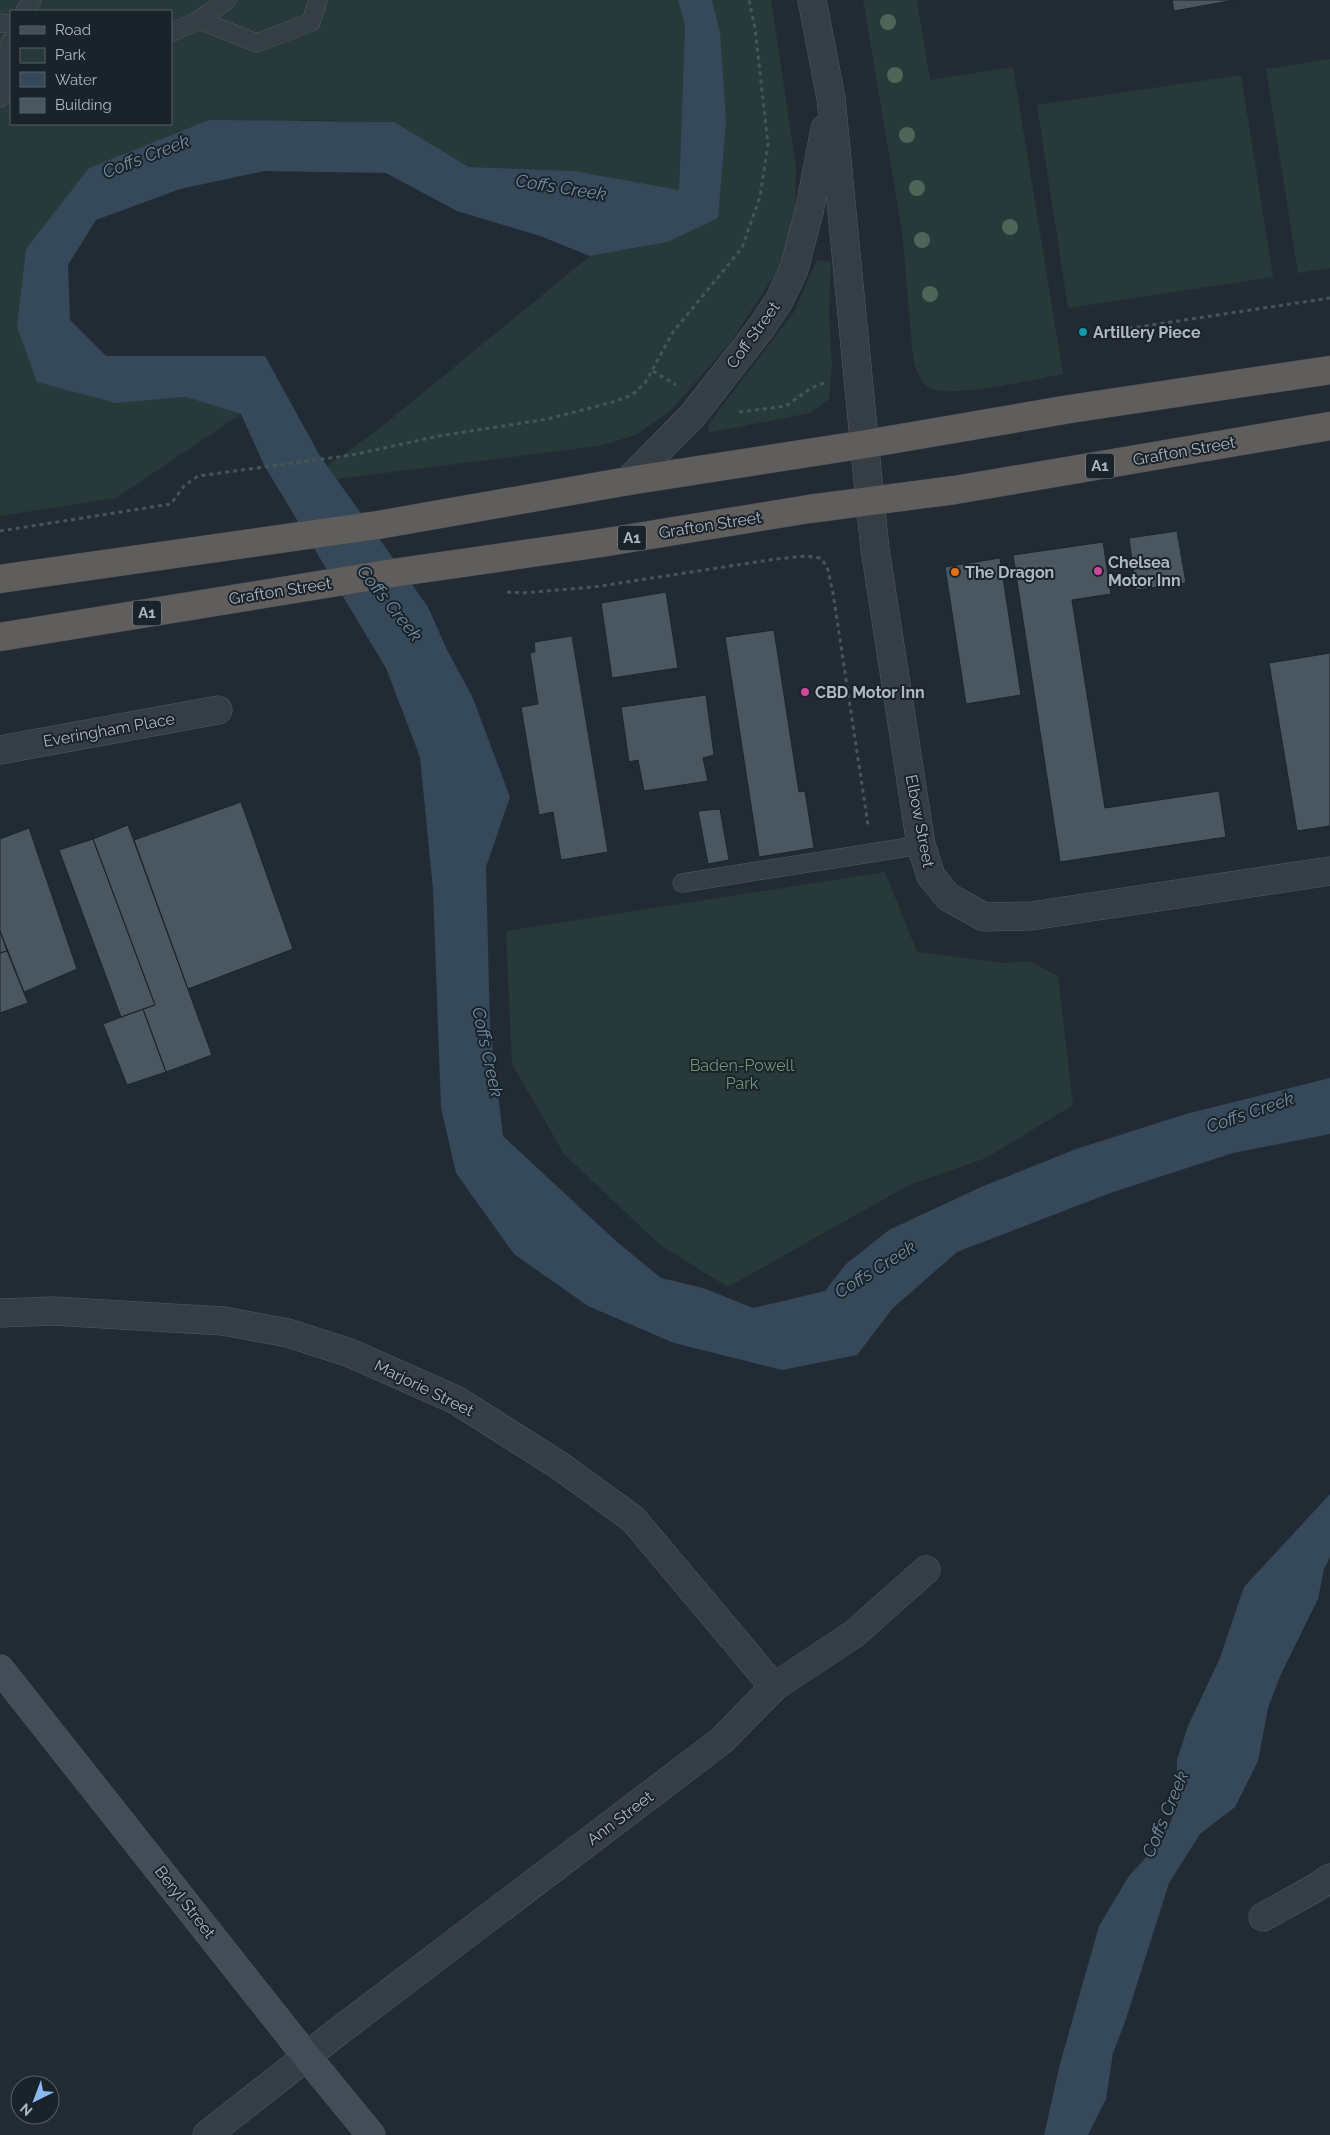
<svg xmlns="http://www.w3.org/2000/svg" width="1330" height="2135" font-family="Raleway,sans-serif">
<rect width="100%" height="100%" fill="#222b34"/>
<path fill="#273a39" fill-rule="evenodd" d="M0,0h678l7,26 -6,165 -105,-20 -105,-4 -76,-45 -93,-2 -274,129 90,154 70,-6 55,17 -125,84 -116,18zM11,11h160v113h-160z
M712,0h59l25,167 -1,51 -17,52 -49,74 -58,66 -35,25 -37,11 -295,37 76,-55 210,-172 77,-14 53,-210z
M863,0h54l13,80 83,-13 50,307c-27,5 -109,24 -131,15 -13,-6 -16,-20 -19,-32l-11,-126z
M1330,59v209l-32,5 -32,-204z
M1241,75l32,202 -205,31 -31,-203z
M817,260l14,2 -2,50 3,53 -3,34 -19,14 -102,20 1,-10 85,-111z
M885,872l32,80 87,11 25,-2 29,15 15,129 -87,53 -77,27 -181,102 -68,-42 -96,-91 -52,-90 -6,-133z"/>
<path fill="#36495a" d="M678,0h34l8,32 6,89 -8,97 -51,24 -77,14 -50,-20 -83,-25 -71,-38 -122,-2 -84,18 -84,31 -28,45 2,55 36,36h159l55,100 108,151 19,43 25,46 38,101 -24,70 4,160 13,109 115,107 43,35 42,10 50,20 72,-17 21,-27 43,-34 92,-43 95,-38 110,-35 144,-36v56l-97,19 -120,39 -156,60 -64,56 -36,47 -75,15 -108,-27 -86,-37 -74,-52 -58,-81 -15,-65 -8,-219 -13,-132 -34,-89 -122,-203 -23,-51 -55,-17 -70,6 -79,-21 -20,-55 9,-78 63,-81 120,-48 185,2 75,45 105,4 105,19 6,-164z
M1330,1494v63l-6,12 -6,30 -37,75 -13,34 -10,53 -23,46 -35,27 -31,49 -44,139 -12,31 -7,46 -18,36h-44l16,-71 39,-138 30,-50 22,-24 20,-31 6,-23v-38l11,-34 32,-68 24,-71z"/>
<path fill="#4a5660" stroke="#1c242c" d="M1172,0h63l-61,11z
M1177,531l9,52 -50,7 -7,-52z
M1103,542l8,52 -39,6 33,208 114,-17 7,46 -166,25 -47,-307z
M1000,558l21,137 -55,9 -21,-137z
M666,592l12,76 -66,10 -11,-75z
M774,630l25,162 6,-1 9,57 -55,9 -34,-220z
M572,636l36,216 -47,8 -8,-48 -14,3 -18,-108 17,-3 -8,-51 5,-1 -1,-10z
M1330,653v173l-33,5 -28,-168z
M706,695l8,60 -11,3 5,23 -64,10 -6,-31 -9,2 -8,-55z
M241,802l52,147 -105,40 -54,-149z
M720,809l9,51 -21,4 -10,-53z
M128,825l84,230 -46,17 -23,-63 12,-4 -62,-166z
M29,828l48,141 -53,23 -24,-61v-92z
M93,839l62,166 -34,12 -62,-167z
M0,931l7,20 -7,2z
M7,951l21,52 -28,10v-60z
M143,1009l23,63 -39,13 -24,-61z"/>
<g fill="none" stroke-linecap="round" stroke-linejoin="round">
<defs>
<path id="service" d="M25,11l7,-11
M199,20l58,23 54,-21 7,-22
M0,23l11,1
M171,33l28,-13 28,-20
M0,98l8,-48 3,-9
M682,883l239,-38"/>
<path id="minor" d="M812,0l19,98 39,403
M628,481l65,-66 68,-87 18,-27 15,-32 15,-57 16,-83
M0,750l218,-40
M0,1313l53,-2 170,10 65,12 62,20 106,47 104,66 73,53 141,168
M1263,1917l54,-30 13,-9
M207,2135l128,-101 386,-293 53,-54 80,-53 72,-64"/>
<path id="tertiary" d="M870,501l5,48 46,296 10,31 17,21 36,20 47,-1 299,-45"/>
<path id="secondary" d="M0,1669l307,388 64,78"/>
<path id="trunk" d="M0,579l378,-54 250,-44 238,-37 204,-35 260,-39
M0,637l393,-64 208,-30 208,-34 146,-19 375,-64"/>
</defs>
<use href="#service" stroke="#525b63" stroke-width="19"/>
<use href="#minor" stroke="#525b63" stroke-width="29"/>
<use href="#tertiary" stroke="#525b63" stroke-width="29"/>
<use href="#secondary" stroke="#525b63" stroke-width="29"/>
<use href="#trunk" stroke="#3f4850" stroke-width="29"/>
<path stroke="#455657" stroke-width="3" stroke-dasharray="4 4" stroke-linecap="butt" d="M1105,332l225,-34
M653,371l23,14
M739,412l47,-6 25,-18 15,-6
M0,531l171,-27 13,-18 14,-10 154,-21 87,-19 109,-17 65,-17 19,-7 13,-12 28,-51 69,-84 18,-51 8,-53 -13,-116 -6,-28
M507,592l15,1 72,-6 182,-28 30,-3 14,2 7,8 6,27 35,232"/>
<use href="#service" stroke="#353d45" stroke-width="18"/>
<use href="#minor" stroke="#353d45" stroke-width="28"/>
<use href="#tertiary" stroke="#353d45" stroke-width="28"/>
<use href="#secondary" stroke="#434d58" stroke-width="28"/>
<use href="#trunk" stroke="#5f5e5c" stroke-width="28"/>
</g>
<g fill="#4d6658">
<circle cx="888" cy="22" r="8"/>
<circle cx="895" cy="75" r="8"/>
<circle cx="907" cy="135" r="8"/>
<circle cx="917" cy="188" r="8"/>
<circle cx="1010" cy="227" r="8"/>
<circle cx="922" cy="240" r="8"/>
<circle cx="930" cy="294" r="8"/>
</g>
<circle fill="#0f9aa8" stroke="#1a222a" stroke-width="2" cx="1083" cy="332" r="5"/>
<g fill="#d1479c" stroke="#1a222a" stroke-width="2">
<circle cx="1098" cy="571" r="5"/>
<circle cx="805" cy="692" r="5"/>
</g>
<circle fill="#e8710a" stroke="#1a222a" stroke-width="2" cx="955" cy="572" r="5"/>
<g text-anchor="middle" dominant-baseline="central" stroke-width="4" stroke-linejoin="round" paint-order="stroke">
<g fill="#1a222a" stroke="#828b94" stroke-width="1">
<rect x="1086" y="453.5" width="28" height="25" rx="4"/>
<rect x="618" y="525.5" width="28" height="25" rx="4"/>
<rect x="133" y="600.5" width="28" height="25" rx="4"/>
</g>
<g font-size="15" font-weight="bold" fill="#afb8c2">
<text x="1100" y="466">A1</text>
<text x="632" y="538">A1</text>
<text x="147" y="613">A1</text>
</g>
<g font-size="16" font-weight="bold" fill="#afb8c2" stroke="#1a222a" text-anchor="start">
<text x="1093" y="332">Artillery Piece</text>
<text x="1108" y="562">Chelsea<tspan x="1108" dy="18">Motor Inn</tspan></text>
<text x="965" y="572">The Dragon</text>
<text x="815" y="692">CBD Motor Inn</text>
</g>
<g font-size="16" fill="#afb8c2" stroke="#1a222a">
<text transform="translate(753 335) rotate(-54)">Coff Street</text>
<text transform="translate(1184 451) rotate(-10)">Grafton Street</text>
<text transform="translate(710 525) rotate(-9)">Grafton Street</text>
<text transform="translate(280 591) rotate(-9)">Grafton Street</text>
<text transform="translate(109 730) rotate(-10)">Everingham Place</text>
<text transform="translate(920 821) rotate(79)">Elbow Street</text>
<text transform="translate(424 1388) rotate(26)">Marjorie Street</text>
<text transform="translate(620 1818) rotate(-37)">Ann Street</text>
<text transform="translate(185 1902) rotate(52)">Beryl Street</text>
</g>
<g font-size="16" fill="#709675" stroke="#1a222a">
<text x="742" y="1065">Baden-Powell<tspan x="742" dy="18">Park</tspan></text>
</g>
<g font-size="18" font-style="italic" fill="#728ca3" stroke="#1a222a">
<text transform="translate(146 156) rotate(-21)">Coffs Creek</text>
<text transform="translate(561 187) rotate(9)">Coffs Creek</text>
<text transform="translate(390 603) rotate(51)">Coffs Creek</text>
<text transform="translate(488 1052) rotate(78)">Coffs Creek</text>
<text transform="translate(1250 1112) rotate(-19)">Coffs Creek</text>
<text transform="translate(875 1269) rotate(-32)">Coffs Creek</text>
<text transform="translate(1165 1814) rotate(-67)">Coffs Creek</text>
</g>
</g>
<rect x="10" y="10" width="162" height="115" fill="#1a222a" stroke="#565e67"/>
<rect x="20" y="26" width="25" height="8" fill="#434d58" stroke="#565e67"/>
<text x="55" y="35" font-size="15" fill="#afb8c2">Road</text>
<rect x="20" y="48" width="25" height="15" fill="#273a39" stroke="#565e67"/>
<text x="55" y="60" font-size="15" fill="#afb8c2">Park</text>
<rect x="20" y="72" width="25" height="15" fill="#36495a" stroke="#565e67"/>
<text x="55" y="85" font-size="15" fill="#afb8c2">Water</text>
<rect x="20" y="98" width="25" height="15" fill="#4a5660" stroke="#565e67"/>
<text x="55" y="110" font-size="15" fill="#afb8c2">Building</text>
<g transform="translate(35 2100) rotate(222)"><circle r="24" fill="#1a222a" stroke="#565e67"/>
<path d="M0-4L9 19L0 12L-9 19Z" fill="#89b9ed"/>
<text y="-8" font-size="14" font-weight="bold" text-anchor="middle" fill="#afb8c2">N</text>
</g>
</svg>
